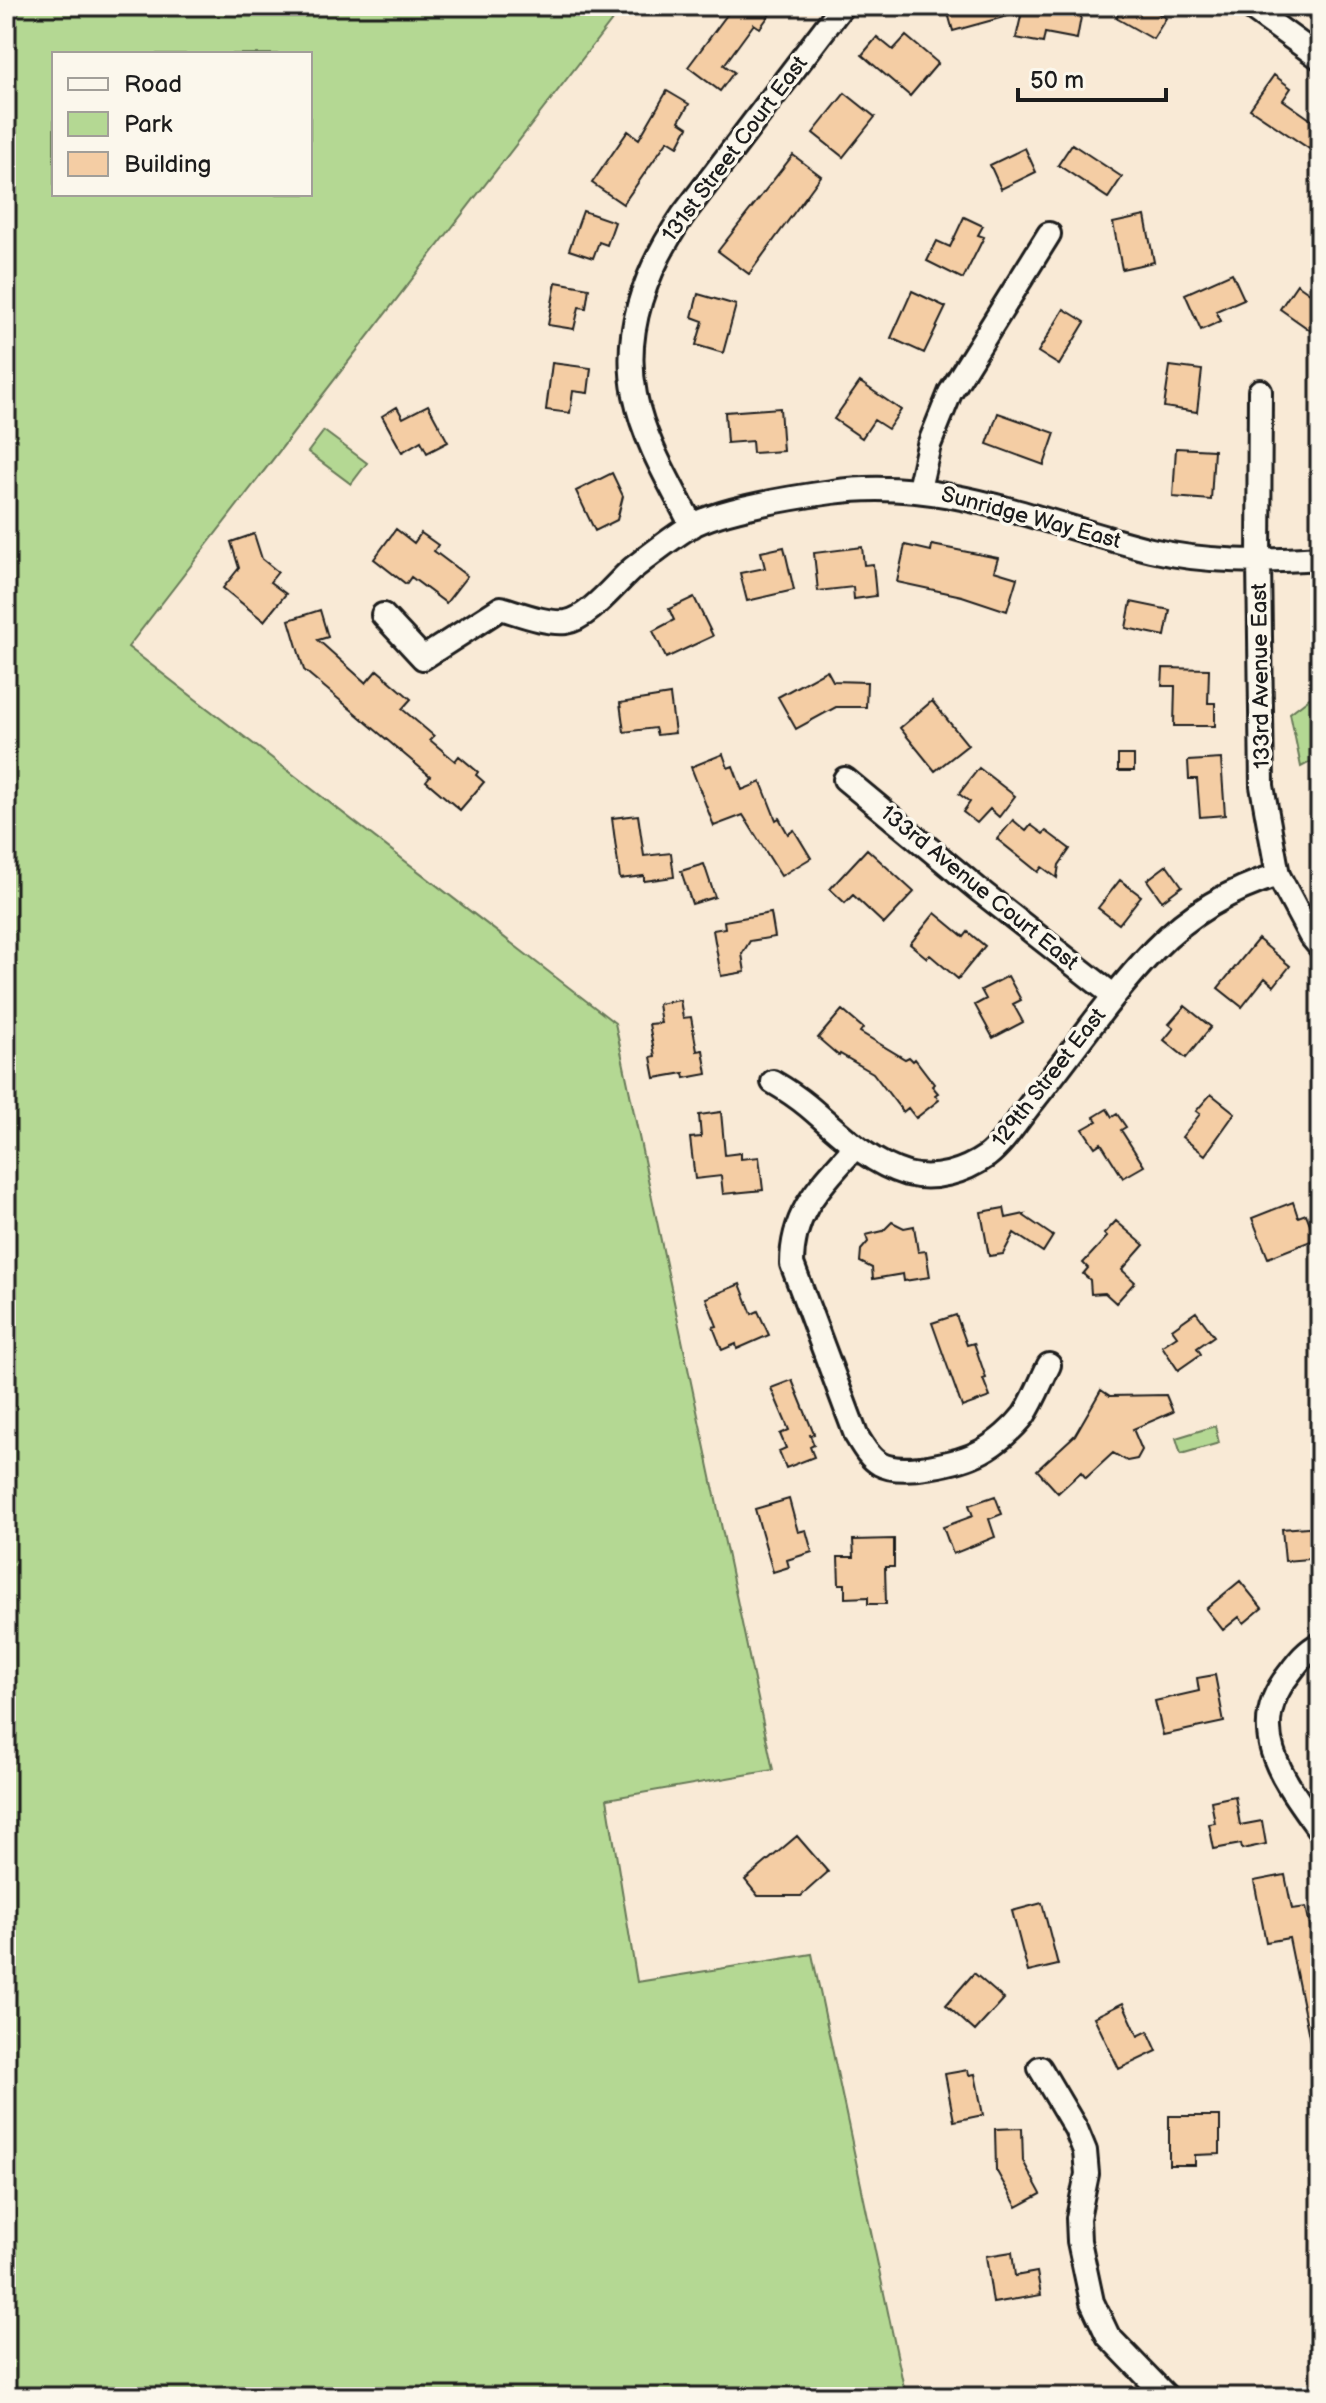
<svg xmlns="http://www.w3.org/2000/svg" width="1326" height="2403" font-family="'Balsamiq Sans',sans-serif">
<rect width="100%" height="100%" fill="#f9ead6"/>
<filter id="ink" filterUnits="userSpaceOnUse"><feTurbulence type="fractalNoise" baseFrequency=".0125" numOctaves="2"/><feDisplacementMap in="SourceGraphic" scale="16" xChannelSelector="R" yChannelSelector="G"/><feConvolveMatrix kernelMatrix="1 2 1 2 8 2 1 2 1" color-interpolation-filters="sRGB"/></filter>
<g filter="url(#ink)">
<path fill="#b4d893" stroke="#687a58" stroke-width="2" fill-rule="evenodd" d="M6,6h617l-495,641 487,376 158,747 -166,29 30,183 175,-28 94,443h-900zM54,54h256v140h-256z
M324,431l43,32 -16,21 -43,-32z
M1320,690v67l-19,10 -11,-54z
M1215,1426l4,17 -38,11 -5,-16z"/>
<path fill="#f4cda4" stroke="#1c1c1c" stroke-width="2" d="M729,6h47l-16,22 -6,-4 -30,41 10,7 -14,19 -32,-24 44,-59z
M946,6h137l-6,33 -32,-6 -2,10 -27,-5 6,-26 -69,19z
M1123,6h23l20,12 -13,21 -37,-21z
M906,36l32,27 -28,33 -48,-41 15,-18 16,13z
M1274,75l17,13 -8,12 37,26v30l-70,-47z
M667,91l22,13 -10,17 9,6 -10,19 -10,-6 -45,64 -31,-21 36,-52 11,8z
M845,93l30,24 -32,40 -30,-24z
M1072,144l50,33 -14,21 -50,-33z
M1025,148l11,24 -35,17 -11,-24z
M793,155l28,21 -72,98 -31,-23z
M583,211l32,11 -8,23 -8,-3 -6,16 -24,-8z
M1145,216l9,46 -32,7 -9,-46z
M964,217l19,9 -5,9 6,2 -21,42 -36,-18 10,-20 13,6z
M1232,273l12,26 -28,12 5,10 -20,9 -16,-36z
M556,282l33,6 -3,20 -7,-1 -5,22 -26,-4z
M1297,284l23,16v37l-40,-28z
M912,291l34,16 -22,46 -33,-15z
M698,294l38,11 -13,48 -27,-8 7,-24 -11,-4z
M1064,309l21,13 -26,43 -21,-13z
M552,363l39,5 -3,25 -15,-2 -3,22 -24,-3z
M1170,366l32,4 -5,42 -33,-5z
M860,382l41,28 -13,19 -14,-9 -12,18 -28,-19z
M428,405l20,37 -21,11 -6,-12 -19,11 -20,-36 15,-9 6,11z
M780,408l3,43 -30,2 -1,-12 -25,2 -2,-31z
M998,413l57,20 -11,32 -57,-21z
M1176,448l38,2 -3,50 -38,-3z
M612,473l11,23 -6,24 -22,11 -19,-40z
M396,529l18,14 7,-10 17,12 -4,6 33,25 -21,27 -35,-26 -5,7 -32,-25z
M254,534l8,25 16,13 -8,10 16,12 -22,27 -41,-33 16,-20 -8,-26z
M905,545l26,6 1,-6 66,13 -4,13 23,7 -10,33 -45,-15 -65,-14z
M784,547l10,43 -47,11 -7,-28 25,-5 -4,-16z
M862,547l2,18 9,-1 3,32 -22,3 -1,-12 -35,4 -4,-38z
M694,597l19,39 -47,22 -13,-27 21,-11 -5,-11z
M1131,602l39,8 -5,26 -39,-8z
M320,610l8,27 -10,3 48,43 11,-13 34,29 -9,10 32,27 -4,4 25,21 4,-5 19,16 -2,3 8,7 -24,28 -34,-29 4,-5 -126,-106 -15,-50z
M1163,668l46,1 -1,34h7v23h-41l1,-40h-13z
M827,670l6,11 34,1 -1,25h-30l-40,22 -18,-32z
M670,695l5,38 -18,2 -2,-7 -31,4 -4,-29z
M932,701l36,44 -33,26 -35,-43z
M723,754l5,14 5,-2 9,24 19,-8 15,38 3,-2 9,16 6,-4 17,28 -30,18 -38,-61 -29,11 -23,-59z
M1118,755h16v16h-16z
M1221,759l4,56 -25,2 -3,-38h-8l-1,-18z
M979,768l36,28 -16,21 -9,-8 -13,14 -14,-11 7,-10 -11,-8z
M638,815l6,41 27,-3 3,24 -30,4v-5l-24,3 -8,-61z
M1013,820l13,11 5,-6 12,9 3,-3 24,18 -11,16 -2,13 -15,-11 -4,5 -41,-33z
M867,849l47,43 -30,32 -31,-29 -8,8 -15,-14z
M704,864l11,33 -23,7 -11,-33z
M1167,865l15,21 -20,15 -15,-21z
M1120,880l21,16 -22,28 -21,-16z
M771,913l4,24 -25,4 -8,13 3,18 -24,4 -8,-46 12,-2 -1,-7z
M935,913l29,24 4,-5 17,14 -27,33 -28,-24 -3,3 -17,-14z
M1258,939l32,27 -16,20 -9,-8 -23,29 -24,-19z
M1008,976l13,24 -8,4 10,18 -30,16 -18,-33 11,-6 -5,-9z
M680,1000l3,18 8,-1 6,34 6,-1 4,24 -22,4 -1,-5 -29,5 -4,-21 4,-1 -6,-32 12,-1 -3,-19z
M1185,1006l26,21 -25,31 -22,-18 10,-12 -5,-4z
M842,1010l21,18 -3,4 45,27 4,-2 4,4 2,-2 19,25 -2,2 6,7 -3,2 4,5 -23,18 -8,-10 -5,4 -30,-39 -33,-19 -1,2 -21,-18z
M1211,1094l24,19 -30,42 -23,-18 18,-23 -4,-3z
M1107,1109l5,8 5,-3 9,13 -5,3 23,36 -21,12 -22,-35 -6,4 -12,-18 14,-8 -3,-4z
M721,1112l4,43 16,-2v6l18,-2 4,33 -40,4 -2,-18 -26,3 -5,-41 11,-1 -2,-22z
M1293,1202l5,15 8,-3 10,25 -48,19 -16,-40z
M1004,1208l2,10 19,-4 -1,2 29,20 -10,16 -29,-19 -11,21 -14,2 -8,-44z
M1116,1221l28,24 -22,25 13,12 -19,21 -11,-10 -14,1 -1,-14 -7,-6 5,-6 -5,-5 24,-26 -3,-3z
M892,1222l12,6 10,-2 4,26 8,-1 4,26 -26,4 -1,-7 -30,5 -1,-11 -12,-6 1,-12 7,-8 -2,-7 17,-4z
M740,1284l12,30 6,-3 11,24 -32,14 -1,-5 -14,6 -9,-23 4,-1 -11,-28z
M1196,1312l18,24 -17,12 4,6 -23,16 -16,-24 15,-10 -5,-7z
M956,1315l11,30 7,-2 12,35 -3,1 7,18 -28,10 -30,-84z
M792,1380l22,54 -4,1 4,10 -4,2 4,10 -28,11 -7,-17 7,-3 -6,-14 9,-4 -18,-42z
M1101,1390l9,6 56,-1 7,17 -40,17 9,21 -5,9 -10,2 -14,-8 -27,25 -5,-6 -23,21 -21,-23 38,-35z
M995,1496l7,18 -13,5 6,18 -42,17 -10,-27 30,-11 -4,-11z
M789,1499l9,33 8,-2 6,22 -25,8 2,7 -16,5 -18,-63z
M1320,1526v32l-35,3 -3,-32z
M894,1539v28h-9l1,37h-18v-7l-23,1v-14h-6l-1,-27h16l-1,-17z
M1240,1581l22,27 -18,15 -5,-6 -16,13 -17,-21z
M1215,1675l9,47 -61,13 -8,-34 44,-10 -2,-13z
M1235,1796l5,29 22,-4 4,23 -24,5 -1,-5 -27,5 -5,-25 6,-1 -4,-22z
M797,1836l31,36 -27,24h-43l-13,-16z
M1285,1875l7,34 14,-2 7,32 7,39v78h-7l-24,-118 -23,4 -12,-61z
M1042,1903l16,62 -30,7 -16,-61z
M974,1973l30,26 -29,32 -29,-26z
M1123,2003l15,33 10,-5 9,20 -38,18 -25,-52z
M968,2070l1,5 6,-1 8,41 -29,6 -9,-47z
M1169,2116h51v38l-25,1v10h-26z
M1022,2128l1,33 18,33 -24,13 -21,-37 -1,-41z
M1012,2252l3,24 22,-4 4,23 -48,8 -7,-47z"/>
<g fill="none" stroke-linecap="round" stroke-linejoin="round">
<defs>
<path id="minor" d="M1248,6l72,52
M1260,391l-1,171 3,224 16,89 32,60 10,12
M919,489l10,-44 21,-52 99,-159
M692,526c-21,-41 -48,-85 -57,-131 -13,-64 12,-127 48,-180l159,-209
M383,615l40,43 78,-50c20,6 45,16 65,14 22,-3 50,-39 66,-53 18,-14 39,-31 59,-43 30,-17 105,-29 141,-34 111,-16 213,32 319,58 56,13 112,12 169,8
M845,779l134,111 135,106
M773,1082c12,7 24,15 35,24 31,26 59,56 99,68 28,7 57,-2 80,-18 18,-14 32,-38 47,-56 40,-50 76,-104 121,-151 34,-35 77,-60 123,-74
M855,1147c-33,38 -63,63 -63,117l64,171c6,10 13,23 24,29 21,12 80,-1 102,-13 15,-8 32,-23 42,-36 10,-15 17,-34 25,-50
M1320,1644c-14,7 -22,18 -31,30 -46,57 -4,108 31,157
M1040,2068l36,61 9,22 2,23 -9,44 1,23 13,61 16,34 59,61"/>
</defs>
<use href="#minor" stroke="#1c1c1c" stroke-width="28"/>
<use href="#minor" stroke="#fbf7ec" stroke-width="22"/>
</g>
</g>
<g text-anchor="middle" dominant-baseline="central" stroke-width="7" stroke-linejoin="round" paint-order="stroke">
<g font-size="22" fill="#1c1c1c" stroke="#fbf7ec">
<text transform="translate(735 149) rotate(-53)">131st Street Court East</text>
<text transform="translate(1031 518) rotate(15)">Sunridge Way East</text>
<text transform="translate(1261 676) rotate(-91)">133rd Avenue East</text>
<text transform="translate(979 888) rotate(39)">133rd Avenue Court East</text>
<text transform="translate(1049 1078) rotate(-52)">129th Street East</text>
</g>
</g>
<rect width="1326" height="2403" fill="none" stroke="#fbf7ec" stroke-width="32"/>
<rect x="16" y="16" width="1294" height="2371" fill="none" stroke="#1c1c1c" stroke-width="3" filter="url(#ink)"/>
<rect x="52" y="52" width="260" height="144" fill="#fbf7ec" stroke="#a29f99" stroke-width="2"/>
<rect x="68" y="78" width="40" height="12" fill="#fbf7ec" stroke="#a29f99" stroke-width="2"/>
<text x="124" y="92" font-size="24" fill="#1c1c1c">Road</text>
<rect x="68" y="112" width="40" height="24" fill="#b4d893" stroke="#a29f99" stroke-width="2"/>
<text x="124" y="132" font-size="24" fill="#1c1c1c">Park</text>
<rect x="68" y="152" width="40" height="24" fill="#f4cda4" stroke="#a29f99" stroke-width="2"/>
<text x="124" y="172" font-size="24" fill="#1c1c1c">Building</text>
<path d="M1018 88v12h148v-12" fill="none" stroke="#1c1c1c" stroke-width="4"/>
<text x="1030" y="88" font-size="24" fill="#1c1c1c" stroke="#fbf7ec" stroke-width="6" paint-order="stroke">50 m</text>
</svg>
